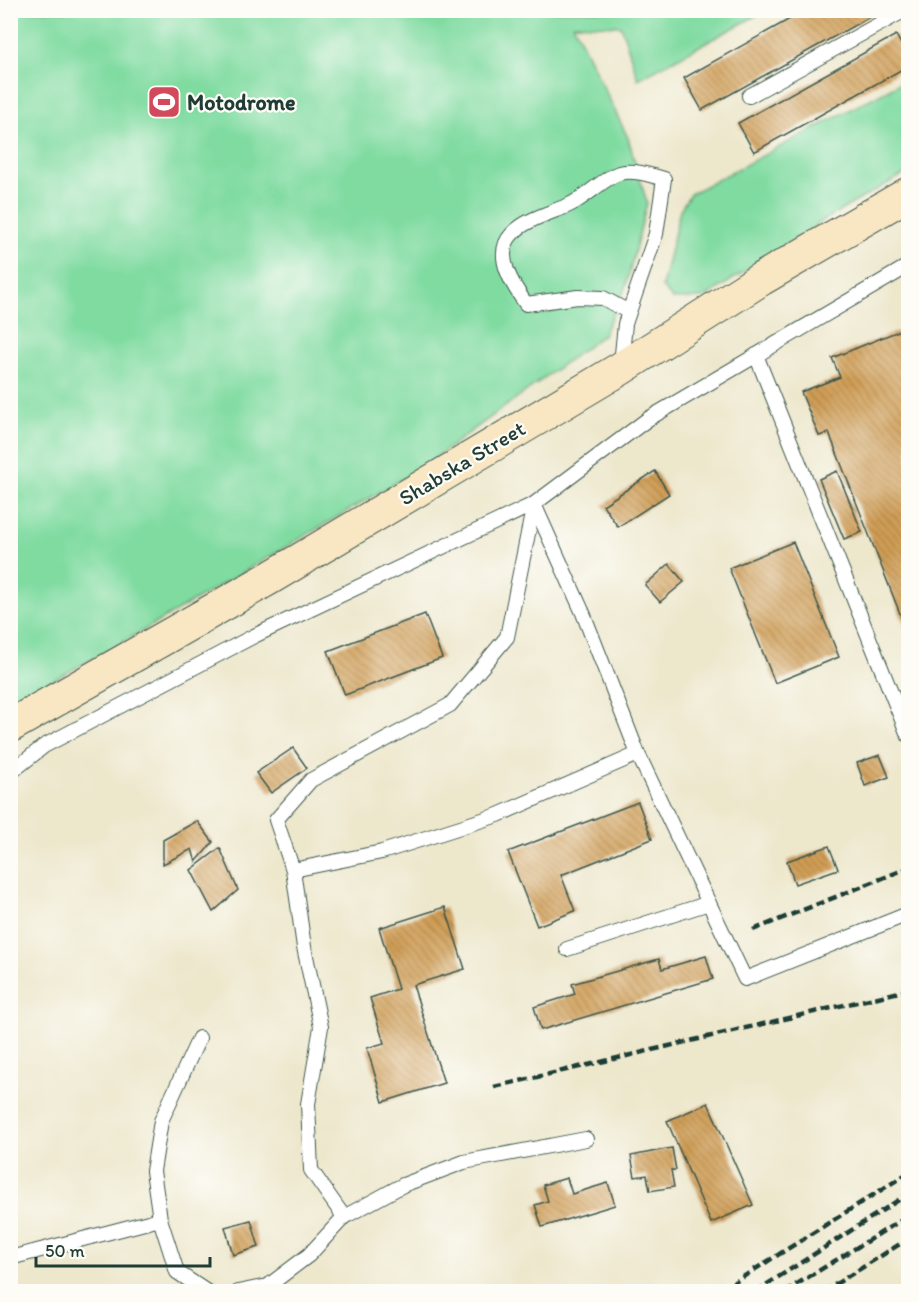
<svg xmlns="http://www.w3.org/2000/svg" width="919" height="1302" font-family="Itim,sans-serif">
<defs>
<pattern id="building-back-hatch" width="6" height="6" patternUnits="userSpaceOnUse" patternTransform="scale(1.5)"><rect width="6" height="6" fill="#d09d55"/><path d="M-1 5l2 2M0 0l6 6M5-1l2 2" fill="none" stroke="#a88147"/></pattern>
</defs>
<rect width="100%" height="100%" fill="#fdfcf7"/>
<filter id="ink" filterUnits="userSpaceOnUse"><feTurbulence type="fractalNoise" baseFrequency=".0167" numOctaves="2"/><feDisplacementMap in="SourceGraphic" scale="12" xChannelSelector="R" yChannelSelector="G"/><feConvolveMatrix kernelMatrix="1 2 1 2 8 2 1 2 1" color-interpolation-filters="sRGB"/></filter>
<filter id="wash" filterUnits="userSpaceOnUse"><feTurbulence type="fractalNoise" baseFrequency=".008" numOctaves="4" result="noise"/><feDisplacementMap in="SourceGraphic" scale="24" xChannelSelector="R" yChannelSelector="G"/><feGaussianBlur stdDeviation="1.35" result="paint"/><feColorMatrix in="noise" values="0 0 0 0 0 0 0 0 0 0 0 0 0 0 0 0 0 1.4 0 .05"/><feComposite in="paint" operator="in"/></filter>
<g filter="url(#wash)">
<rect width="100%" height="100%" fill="#ede7cc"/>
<path fill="#80dba1" stroke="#508c6a" stroke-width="1.5" d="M11,11h754l-127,68 -17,-53 -48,-2 55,114 19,65 -21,83 -23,49 -182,133 -301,176 -109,59z
M908,79v93l-84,48 -120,78 -31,1 -11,-12 18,-77 10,-16z"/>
<g id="blocks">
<path fill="url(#building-back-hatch)" d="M806,10h76l-180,100 -18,-32z
M896,35l12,22v9l-154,86 -16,-29z
M908,327v307l-79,-201 -10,3 -18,-44 39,-15 -8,-19z
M655,471l14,23 -51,33 -15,-22z
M837,471l25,61 -18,7 -25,-60z
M793,542l46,115 -64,26 -46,-115z
M669,564l15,18 -24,20 -15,-17z
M425,614l17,44 -97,37 -17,-44z
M293,748l14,20 -36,25 -15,-20z
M880,755l9,22 -24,9 -8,-23z
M638,802l14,37 -91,36 14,36 -38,15 -29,-74z
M197,821l16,21 -17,20 -4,-13 -29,15v-24z
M829,846l9,23 -43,15 -8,-23z
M220,848l18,42 -25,22 -22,-42z
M445,907l20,62 -52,16 31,98 -61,19 -16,-54 17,-5 -14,-45 28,-9 -19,-61z
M706,956l7,23 -172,51 -7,-23 41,-13 -3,-10 87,-25 3,10z
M708,1103l45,102 -42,18 -44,-102z
M672,1148l4,22h-5l3,17 -24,4 -3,-16 -12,2 -4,-21z
M567,1178l5,16 36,-11 7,22 -73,22 -7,-22 13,-4 -5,-16z
M251,1220l8,27 -26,8 -8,-28z"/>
</g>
</g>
<g filter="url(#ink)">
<use href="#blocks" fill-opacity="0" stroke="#3e564b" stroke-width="1.5"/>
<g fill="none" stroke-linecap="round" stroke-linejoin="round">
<defs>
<path id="lane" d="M749,96l156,-86
M756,355l152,380
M621,364l4,-40 4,-12 -26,-14 -25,-1 -52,7c-12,-17 -34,-49 -14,-70 14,-15 39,-21 57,-29 16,-7 35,-27 50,-32 14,-4 32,2 45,6l-8,55 -27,78
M10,773l34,-27 210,-110 280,-132 49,109 55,141 107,225 163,-65
M293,870l89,-18 116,-37 140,-61
M567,949l142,-46
M199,1038l-38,83 -8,50 7,48 17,53 30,20
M344,1217l-33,-47 -3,-66 13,-77 -17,-80 -11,-77 -17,-50 35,-40 139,-75 57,-68 27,-133 114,-85 260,-153
M10,1258l150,-39
M238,1292l30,-6 41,-31 35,-38 59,-32 61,-23 122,-23"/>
<path id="secondary" d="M10,726l258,-147 352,-210 141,-90 147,-85"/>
</defs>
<use href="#lane" stroke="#3e564b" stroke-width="16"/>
<use href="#secondary" stroke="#3e564b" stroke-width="35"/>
<use href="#lane" stroke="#fff" stroke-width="14"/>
<use href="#secondary" stroke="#f9e7c3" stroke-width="33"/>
<path stroke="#1f3d34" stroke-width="4.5" stroke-dasharray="9 4.5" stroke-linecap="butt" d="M753,930l155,-62
M494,1087l414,-97
M719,1292l189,-119
M755,1292l153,-98
M784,1292l124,-76
M823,1292l85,-53"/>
</g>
</g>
<defs>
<symbol id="stadium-square" viewBox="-11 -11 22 22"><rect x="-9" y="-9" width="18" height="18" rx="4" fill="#d1495b" stroke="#fdfcf7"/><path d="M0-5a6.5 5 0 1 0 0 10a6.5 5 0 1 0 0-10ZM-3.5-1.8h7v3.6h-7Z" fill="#fff"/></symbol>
</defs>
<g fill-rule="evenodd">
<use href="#stadium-square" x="145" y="83" width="38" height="38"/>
</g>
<g text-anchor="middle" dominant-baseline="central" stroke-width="4.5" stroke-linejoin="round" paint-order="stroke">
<g font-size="22" font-weight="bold" fill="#1f3d34" stroke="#fdfcf7" text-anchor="start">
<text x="187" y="102">Motodrome</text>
</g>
<g font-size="22" fill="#1f3d34" stroke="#fdfcf7">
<text transform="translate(462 463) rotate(-31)">Shabska Street</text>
</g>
</g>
<rect width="919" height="1302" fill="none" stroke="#fdfcf7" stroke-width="36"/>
<path d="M36 1257v9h174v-9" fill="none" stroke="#1f3d34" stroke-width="3"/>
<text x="45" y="1257" font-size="18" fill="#1f3d34" stroke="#fdfcf7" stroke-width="4.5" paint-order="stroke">50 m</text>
</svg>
